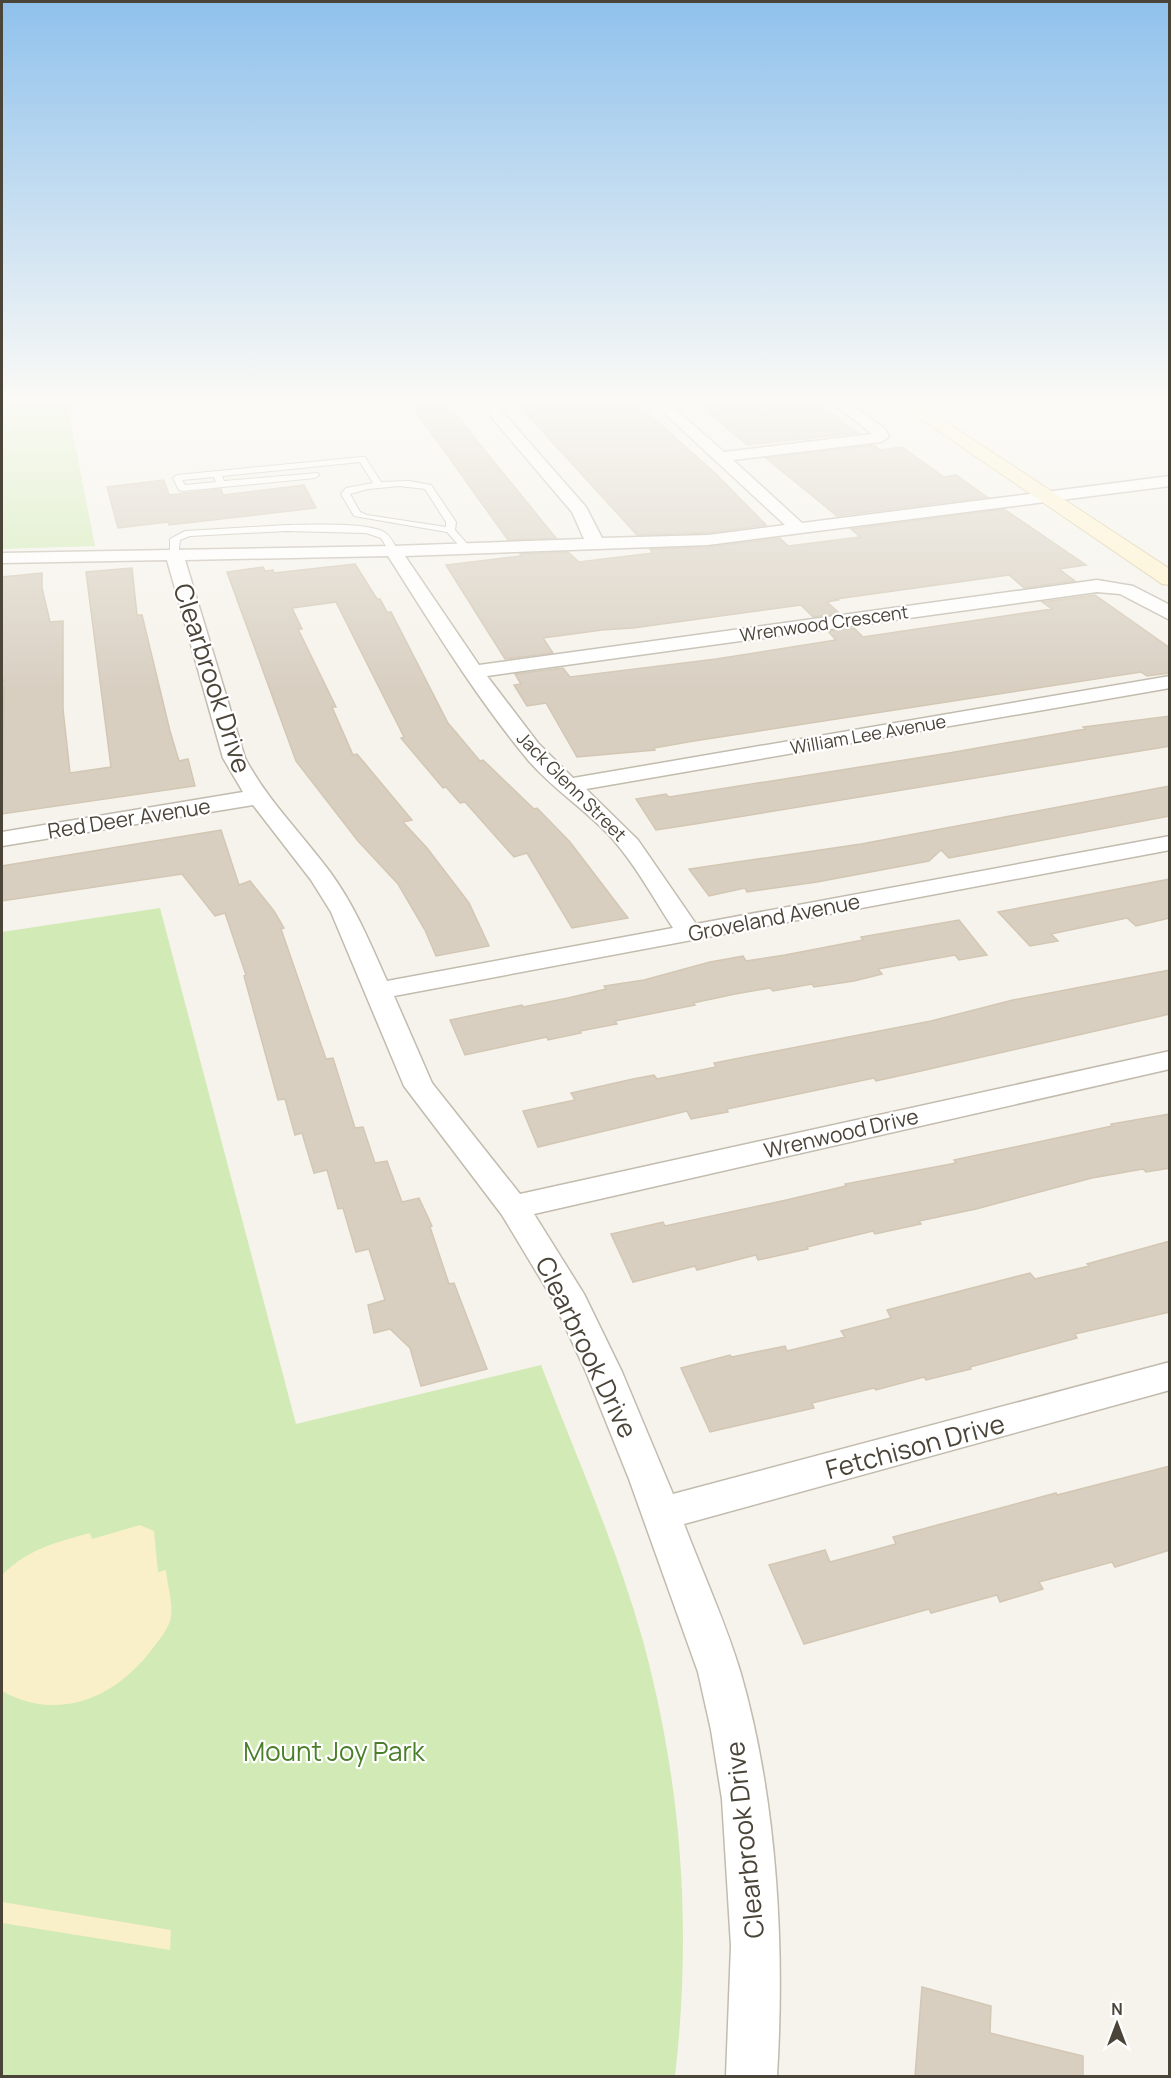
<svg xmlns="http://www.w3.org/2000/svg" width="1171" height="2078" font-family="Manrope,sans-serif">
<rect width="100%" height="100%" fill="#f6f3ec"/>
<path fill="#d2eab5" d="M2,399h81l-14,15 26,132 -93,3z
M160,908l136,516 245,-59c35,91 76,182 102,276 39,143 49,288 32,435h-673v-1144z"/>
<path fill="#f9efc9" d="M140,1525l14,6 4,41 8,-2c1,14 7,32 5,46 -1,11 -11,23 -18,32 -36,49 -94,75 -151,43l1,-117c25,-25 54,-32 87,-41l2,6z
M2,1902l169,28 -1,20 -168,-27z"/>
<path fill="#d8cfc1" stroke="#d3c7b4" stroke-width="1.5" d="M407,399h36l113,139 -48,2z
M513,399h40l4,4 35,-4 42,2 81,72 51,52 -58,8 -71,2z
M693,399h119l46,34 -111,12z
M874,445l6,5 22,-3 42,30 12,-2 31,22 -150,19 -71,-58z
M164,480l5,15 52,-6 2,6 81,-10 12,23 -147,17 -1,-3 -50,6 -11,-41z
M1004,509l82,56 -27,4 16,12 -51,7 -15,-13 -173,24 2,1 -11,2 12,11 -26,4 -12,-12 -168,23 -31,2 -59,8 10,15 -48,6 -59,-94 75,-9 -1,-2 48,-2 11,10 74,-9 -3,-4 58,-2 72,-9 8,8 72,-9 -9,-8z
M355,564l22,35h3l7,13h4l57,111 32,38 3,-1 51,49 3,-1 33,34 58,76 -56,10 -45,-75 -13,4 -49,-55 -5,1 -14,-16 -3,1 -42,-50 3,-1 -68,-135 -44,6 10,21h-4l38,78h-4l21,48 4,-1 55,66 -9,2 24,26 42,55 20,43 -53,10 -11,-26 -27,-46 -40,-43 -62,-80 -69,-189 36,-5 2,4 8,-1 1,3z
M132,568l5,47h5l28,116 9,30 9,-2 7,27 -193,28 2,-134 -2,1v-104l40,-4v15l8,34 13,-1v88l7,64 41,-6 -25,-195z
M1095,595l75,53v25l-23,3 -6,-4 -447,69 -40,7 1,2 -78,7 -31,-54 -19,3 -13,-21 7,-1 -6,-10 48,-6 7,9 146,-18 120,-19 -8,-9 26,-3 9,9 189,-28 -10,-7z
M1170,716v30l-475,78 -39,6 -20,-31 30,-5 3,3 280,-44 136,-24 -2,-2z
M1170,786v30l-221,42 -8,-8 -12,11 -112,21 -70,10 -2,-4 -36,8 -20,-27 172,-25z
M221,830l18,55 11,-4 24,30 10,17 -3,1 45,130 7,-1 22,70 8,-1 12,36 12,-2 15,41 17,-4 13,28 -2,1 19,57 5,-1 33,86 -66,17 -11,-38 -20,-19 -16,4 -6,-28 17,-5 -16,-51 -13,3 -13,-44 -5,1 -11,-39 -13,3 -12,-40 -7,2 -10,-36 -7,1 -34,-124 2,-1 -21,-62 -10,3 -33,-42 -180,27v-35z
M1170,879v39l-34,8 -9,-8 -76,16 7,7 -28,5 -32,-34z
M959,920l28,35 -28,5 -4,-5 -77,14 4,5 -28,7 -40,6 -2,-3 -39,7 -3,-3 -35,6 -42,9 2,2 -80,16 2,3 -37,7 1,2 -33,7 -1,-3 -82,18 -15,-35 72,-15 1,2 45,-9 38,-9 -2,-3 40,-6 66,-18 33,-6 3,5 39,-6 78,-15 -2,-3z
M1170,970v44l-258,59 -36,8 -2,-3 -147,31 1,3 -37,7 -4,-8 -149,36 -15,-36 52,-11 -4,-7 62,-14 21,-4 3,4 59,-12 -2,-4 217,-42 82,-21z
M1170,1114v54l-24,4 -3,-3 -51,9 -116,31 -57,12 2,3 -46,10 -2,-3 -66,16 1,2 -50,11 -2,-5 -59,15 -2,-4 -62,16 -22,-48 52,-12 2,4 117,-25 64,-15 -1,-2 111,-21 -2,-3 158,-34 -1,-2z
M1170,1241v71l-95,22 2,4 -107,29 1,2 -45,11 -2,-3 -48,13 -2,-2 -62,15 2,5 -104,24 -29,-64 49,-13 2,2 53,-11 2,5 58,-14 -4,-6 50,-13 -4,-8 143,-37 5,6 54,-13 -2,-2z
M1170,1466v84l-55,17 -3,-5 -73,20 4,7 -43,13 -3,-7 -66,18 -2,-4 -125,35 -35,-79 56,-15 5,12 66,-18 -3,-7 163,-44 1,2z
M922,1987l69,19 -1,27 93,23v20h-168z"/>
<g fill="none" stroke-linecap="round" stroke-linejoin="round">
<defs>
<path id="service" d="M362,457h3l16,25 28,-1 22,4 25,37 -1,8 14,16v4h-6l-16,-18 -93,-16 -13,-22 5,-6 27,-5 -13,-21 -138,14 2,5 94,-8 1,2 -4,3 -133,13 -3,-1 -6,-12 4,-3zM214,477l2,5 -31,3 -3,-5zM399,486l26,3 21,33v5l-79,-12 -7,-3 -10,-18 18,-5z
M286,525c23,0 80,-3 98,7 7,4 10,12 14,19l-8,2 -9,-15 -15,-5 -80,-2 -96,5 -10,4 -2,17 -8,-2v-16l15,-8z"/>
<path id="minor" d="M254,399h44c-8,7 -36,7 -44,0z
M476,399h15l95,108 16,31 106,-3 77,-10 -136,-126h15l60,53 148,-18 -44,-35h16l41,30 4,8 -8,5 -148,18 69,63 368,-47v10l-462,59 -303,11 74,109 618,-85 36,6 37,19v15l-50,-26 -23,-2 -610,84 51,67 35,35 597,-102v12l-584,101 52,51 58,84 474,-88v14l-776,146 38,87 88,111 650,-143v18l-636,145 50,80 38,78 51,122 497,-132v28l-486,134c19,50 42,99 57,150 36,126 44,271 36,402h-51l5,-130 -9,-147 -11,-69 -13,-58 -69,-193 -43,-107 -34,-74 -50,-83 -98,-129 -73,-174 -20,-32 -58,-75 -251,41v-14l241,-40 -20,-34 -56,-198 -165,3v-10l391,-7 191,-7 -12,-27zM388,556c44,69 87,140 140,204 24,28 54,47 80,74 26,28 44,62 65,94l-286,53c-17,-38 -32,-75 -57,-109 -28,-38 -63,-72 -85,-114l-60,-198z"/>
<path id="secondary" d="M892,399h19l259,170v16l-8,-1z"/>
</defs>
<use href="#service" stroke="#c2bbae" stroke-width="2"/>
<use href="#minor" stroke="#c2bbae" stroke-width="3"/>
<use href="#secondary" stroke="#d6c79b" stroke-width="2"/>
<use href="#service" fill="#fff" fill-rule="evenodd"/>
<use href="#minor" fill="#fff" fill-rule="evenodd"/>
<use href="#secondary" fill="#fff3cd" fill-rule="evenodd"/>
</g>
<linearGradient id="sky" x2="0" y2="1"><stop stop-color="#8fc1ec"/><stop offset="0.58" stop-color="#fbfaf6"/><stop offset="1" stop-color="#fbfaf6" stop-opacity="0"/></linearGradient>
<rect width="1171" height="690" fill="url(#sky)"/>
<g text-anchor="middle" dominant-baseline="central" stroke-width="4.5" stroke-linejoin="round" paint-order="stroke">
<g font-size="18" fill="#4b4439" stroke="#fff">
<text transform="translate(824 623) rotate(-8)">Wrenwood Crescent</text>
<text transform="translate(868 734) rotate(-10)">William Lee Avenue</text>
<text transform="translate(572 786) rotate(45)">Jack Glenn Street</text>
</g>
<g font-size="21" fill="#4b4439" stroke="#fff">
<text transform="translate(129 818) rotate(-9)">Red Deer Avenue</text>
<text transform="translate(774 917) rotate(-11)">Groveland Avenue</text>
<text transform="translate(841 1133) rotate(-13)">Wrenwood Drive</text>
</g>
<g font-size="26" fill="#4b4439" stroke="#fff">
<text transform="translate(213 678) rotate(72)">Clearbrook Drive</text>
<text transform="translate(587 1347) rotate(64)">Clearbrook Drive</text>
<text transform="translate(915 1446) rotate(-15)">Fetchison Drive</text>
<text transform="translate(744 1840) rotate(-96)">Clearbrook Drive</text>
</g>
<g font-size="26" fill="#4a7f2a" stroke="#fff">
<text x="334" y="1751">Mount Joy Park</text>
</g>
</g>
<rect width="1171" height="2078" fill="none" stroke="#4b4439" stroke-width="6"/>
<g transform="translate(1117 2024)" stroke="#ffffff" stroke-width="4.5" paint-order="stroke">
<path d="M0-4.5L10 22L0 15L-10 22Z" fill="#4b4439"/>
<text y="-9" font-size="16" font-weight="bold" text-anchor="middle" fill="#4b4439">N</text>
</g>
</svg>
